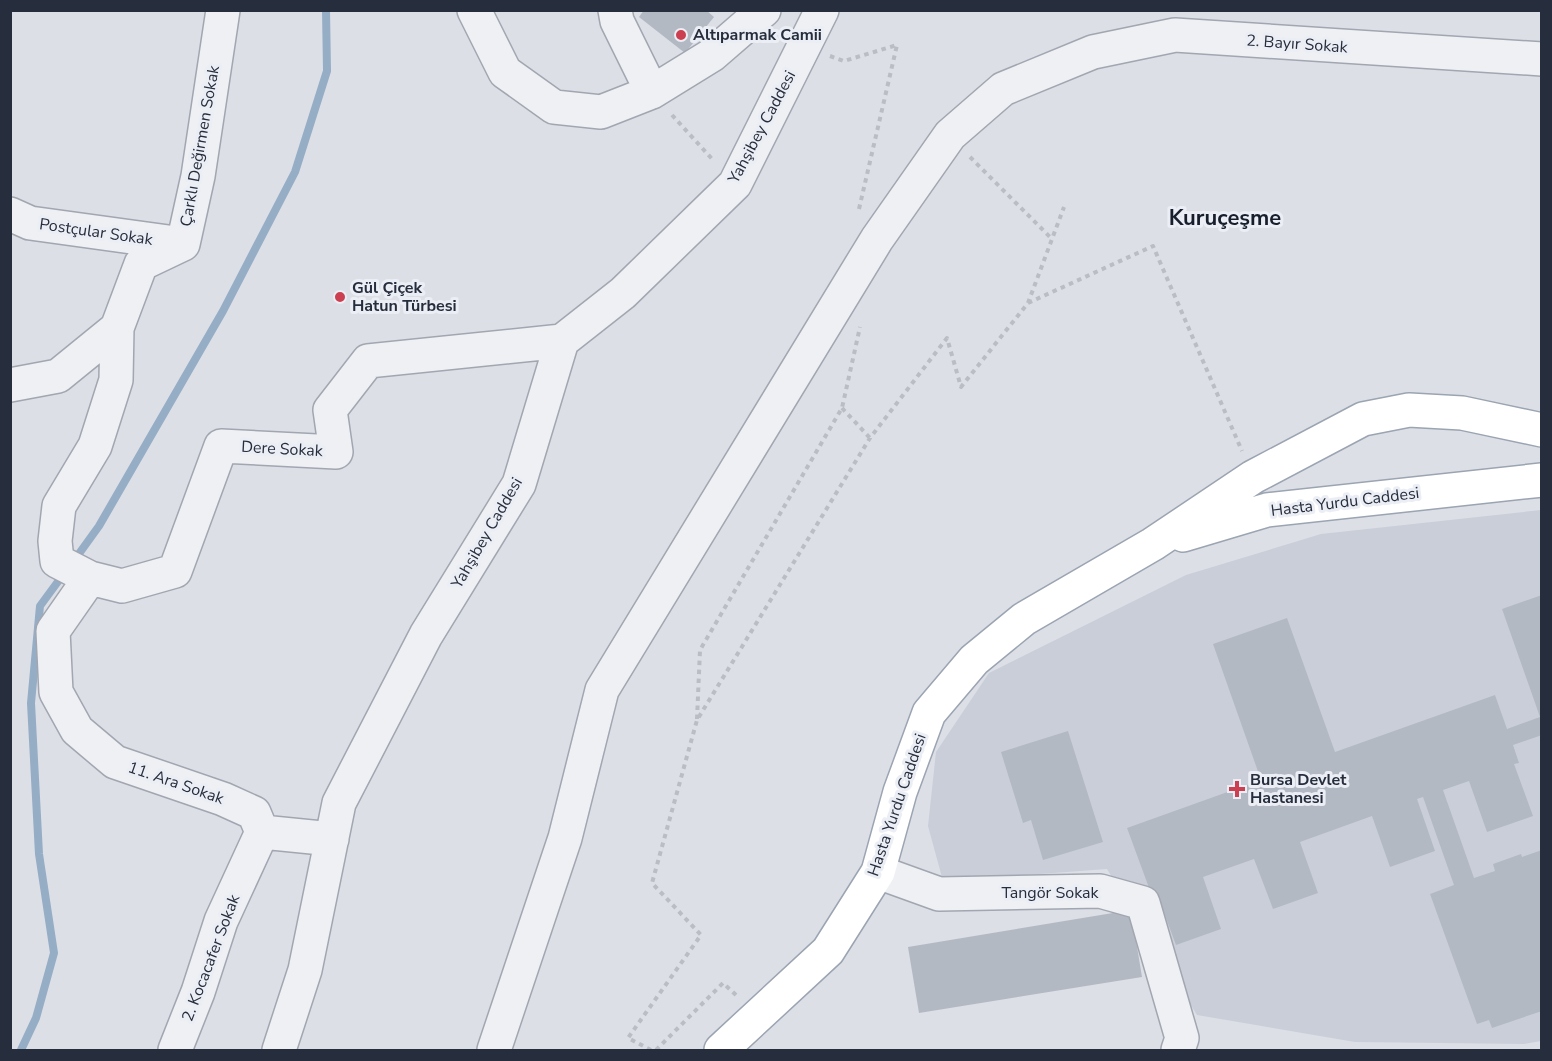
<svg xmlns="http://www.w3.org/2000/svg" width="1552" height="1061" font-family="'Nunito Sans',sans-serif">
<rect width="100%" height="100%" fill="#dcdfe6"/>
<path fill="#caced8" d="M1541,510v531l-17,3 -169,-2 -158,-27 -90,-146 -164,12 -15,-55 8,-74 53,-79 197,-98 135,-41z"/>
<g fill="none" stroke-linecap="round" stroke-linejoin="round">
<path stroke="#96adc6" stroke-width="8" d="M73,562l26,-36 124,-215 72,-139 32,-101 -1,-61
M21,1050l15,-32 18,-65 -15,-99 -8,-151 9,-97 25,-34"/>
</g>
<path fill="#b3b9c3" d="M644,10h62l8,7 -29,36 -46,-36z
M1542,595v140l-29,10 6,18 -5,1 19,52 -46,16 -18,-51 -26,9 31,88 21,-7 -2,-7 28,-10 1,3 20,-7v161l-50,17 -3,-8 -12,4 -47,-130 24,-9 -31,-88 -6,2 18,52 -45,16 -18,-51 -72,26 18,51 -45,16 -19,-50 -51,18 18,52 -45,16 -19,-51 -5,2 -25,-68 134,-48 -48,-136 74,-26 48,134 160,-57 12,34 33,-12 -38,-108z
M1068,731l35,111 -60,18 -12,-40 -8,3 -22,-71z
M1131,910l11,67 -223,36 -11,-66z"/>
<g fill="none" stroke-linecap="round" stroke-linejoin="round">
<defs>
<path id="minor" d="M474,10l31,62 49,35 47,5 51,-20 60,-37 52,-45
M615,10l2,11 35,71
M10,214l20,9 153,21
M183,244l-42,20 -24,64 -1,52 -21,66 -36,60 -4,35 2,20 33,17 32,8 53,-15 46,-125 115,6 -6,-42 38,-49 194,-20
M183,244l15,-68 25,-166
M10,385l48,-9 59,-48
M90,578l-37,53 3,61 21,38 38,32 108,37 31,14 8,19
M262,832l70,7
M878,872l61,22 161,-3 43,12 39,135 -4,12
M175,1050l23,-58 23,-71 41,-89
M279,1050l26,-80 34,-167 87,-168 93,-151 43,-143 61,-48 112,-109 87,-174
M494,1050l71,-212 37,-148 275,-451 73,-104 53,-46 90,-37 82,-17 367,24"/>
<path id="major" d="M1183,535l84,-25 275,-30
M721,1050l107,-99 50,-79 22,-80 29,-79 45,-53 50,-41 129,-75 100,-67 110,-58 46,-9 53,3 80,17"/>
</defs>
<use href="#minor" stroke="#a2a6b0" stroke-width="36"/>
<use href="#major" stroke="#9ba4b1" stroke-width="36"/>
<path stroke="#babdc4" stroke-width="4" stroke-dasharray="4.5 4.5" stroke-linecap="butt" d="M830,56l14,5 53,-16 -38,164
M672,115l41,45
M970,157l82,82
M1028,303l125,-57 89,205
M842,408l28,30
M697,719l3,-69 142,-242 18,-81
M651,1050l-23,-12 73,-103 -49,-52 45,-163 173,-282 77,-100 14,49 67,-84 36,-96
M656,1050l67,-67 13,12"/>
<use href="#minor" stroke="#eef0f4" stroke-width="33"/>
<use href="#major" stroke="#fff" stroke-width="33"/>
</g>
<g fill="#cc3f51" stroke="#ebeef4" stroke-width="2">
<circle cx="681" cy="35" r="6"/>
<circle cx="340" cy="297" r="6"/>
<path d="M1234 780h6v6h6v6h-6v6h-6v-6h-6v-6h6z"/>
</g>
<g text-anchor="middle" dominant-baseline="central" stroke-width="6" stroke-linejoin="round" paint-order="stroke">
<g font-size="16" font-weight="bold" fill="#262d3c" stroke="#ebeef4" text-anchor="start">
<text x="693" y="35">Altıparmak Camii</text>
<text x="352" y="288">Gül Çiçek<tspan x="352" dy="18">Hatun Türbesi</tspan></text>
<text x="1250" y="780">Bursa Devlet<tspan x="1250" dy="18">Hastanesi</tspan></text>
</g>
<g font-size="16" fill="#262d3c" stroke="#ebeef4">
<text transform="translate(1297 44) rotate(4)">2. Bayır Sokak</text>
<text transform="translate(762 127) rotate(-62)">Yahşibey Caddesi</text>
<text transform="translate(200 146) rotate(-80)">Çarklı Değirmen Sokak</text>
<text transform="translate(96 232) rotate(8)">Postçular Sokak</text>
<text transform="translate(282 449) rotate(3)">Dere Sokak</text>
<text transform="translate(1345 502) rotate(-7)">Hasta Yurdu Caddesi</text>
<text transform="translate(487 533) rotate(-60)">Yahşibey Caddesi</text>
<text transform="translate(176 783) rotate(19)">11. Ara Sokak</text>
<text transform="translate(897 805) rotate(-71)">Hasta Yurdu Caddesi</text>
<text x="1050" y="893">Tangör Sokak</text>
<text transform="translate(211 958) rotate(-69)">2. Kocacafer Sokak</text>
</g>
<g font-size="22" font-weight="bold" fill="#181f2c" stroke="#ebeef4">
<text x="1225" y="218">Kuruçeşme</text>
</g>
</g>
<rect width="1552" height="1061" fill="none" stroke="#262d3c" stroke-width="24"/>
</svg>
